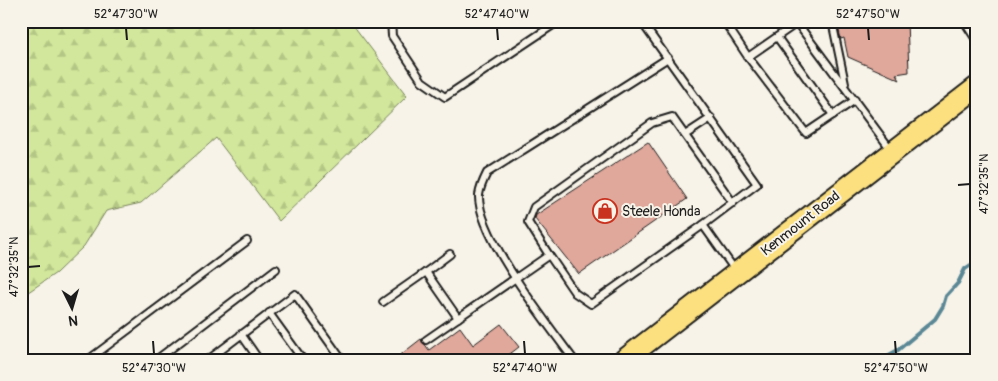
<svg xmlns="http://www.w3.org/2000/svg" width="998" height="381" font-family="Pangolin,sans-serif">
<style>
.forest{fill:url(#forest-firs);stroke:#77825c}
.lines{fill:none;stroke-linecap:round;stroke-linejoin:round}
.stream{stroke:#5a8795;stroke-width:4}
.building{fill:#e0a79b;stroke:#1c1c1c}
.service-casing{stroke:#1c1c1c;stroke-width:10}
.primary-casing{stroke:#1c1c1c;stroke-width:24}
.service{stroke:#f7f3e8;stroke-width:6}
.primary{stroke:#fce080;stroke-width:20}
.ticks{fill:none;stroke:#1c1c1c;stroke-width:2}
.labels{text-anchor:middle;stroke-width:4;stroke-linejoin:round;paint-order:stroke}
.poi-label{font-size:14px;fill:#1c1c1c;stroke:#f7f3e8;text-anchor:start}
.street-label{font-size:14px;fill:#1c1c1c;stroke:#f7f3e8}
.neatline{fill:none;stroke:#1c1c1c;stroke-width:2}
.ticks-label{font-size:12px;text-anchor:middle;fill:#1c1c1c}
</style>
<defs>
<pattern id="forest-firs" width="22" height="20" patternUnits="userSpaceOnUse" patternTransform="scale(1.25)"><rect width="22" height="20" fill="#d2e79b"/><path d="M5 1l3.5 6h-7zM16 11l3.5 6h-7z" fill="#b4c685"/></pattern>
</defs>
<rect width="100%" height="100%" fill="#f7f3e8"/>
<filter id="ink" filterUnits="userSpaceOnUse"><feTurbulence type="fractalNoise" baseFrequency=".02" numOctaves="2"/><feDisplacementMap in="SourceGraphic" scale="10" xChannelSelector="R" yChannelSelector="G"/><feConvolveMatrix kernelMatrix="1 2 1 2 8 2 1 2 1" color-interpolation-filters="sRGB"/></filter>
<g filter="url(#ink)">
<polygon class="forest" points="21,21 350,21 407,96 279,221 216,138 141,203 106,211 84,246 56,273 21,297"/>
<g class="lines">
<polyline class="stream" points="880,360 898,350 935,319 943,306 946,296 958,283 965,269 977,261"/>
</g>
<g class="building">
<polygon points="840,21 907,21 909,72 896,74 900,80 848,57 844,38 841,39 838,27 842,26"/>
<polygon points="648,142 687,199 579,274 535,219 536,215"/>
<polygon points="501,324 519,347 502,360 394,360 421,339 429,350 460,327 473,345"/>
</g>
<g class="lines">
<defs>
<g id="service">
<polyline points="391,21 392,36 422,81 445,97 559,21"/>
<polyline points="641,21 757,184 703,225 735,270"/>
<polyline points="724,21 748,57"/>
<polyline points="832,21 845,83"/>
<polyline points="964,21 977,41"/>
<polyline points="730,29 741,21"/>
<polyline points="777,37 833,115"/>
<polyline points="855,100 806,133 748,57 797,23 892,151"/>
<polyline points="685,135 711,118"/>
<polyline points="450,254 426,272 458,318"/>
<polyline points="549,255 575,293 591,304 703,225"/>
<polyline points="383,302 426,272"/>
<polyline points="269,313 303,360"/>
<polyline points="241,334 259,360"/>
<polyline points="426,340 549,255 528,222 534,207 652,123 672,117 733,203"/>
<polyline points="88,360 247,241"/>
<polyline points="156,360 276,269"/>
<polyline points="208,360 295,294 342,360"/>
<path d="M574,360c-25,-34 -97,-125 -95,-165 1,-7 5,-16 8,-22l181,-115"/>
</g>
<polyline id="primary" points="624,360 977,87"/>
</defs>
<use href="#service" class="service-casing"/>
<use href="#primary" class="primary-casing"/>
<use href="#service" class="service"/>
<use href="#primary" class="primary"/>
</g>
</g>
<path class="ticks" d="M126,28l1,12M497,28l1,12M868,28l1,12M958,185l12,-1M28,267l12,-1M153,341l1,13M524,341l1,13M895,341l1,13"/>
<defs>
<symbol id="shop-ring" viewBox="-11 -11 22 22"><circle r="9.5" fill="#f7f3e8" stroke="#c8321e" stroke-width="1.5"/><path d="M-5-2.5h2.3a2.7 3.5 0 0 1 5.4 0H5L5.5 6h-11ZM-1.5-2.5h3a1.5 2.3 0 0 0-3 0Z" fill="#c8321e"/></symbol>
</defs>
<g fill-rule="evenodd">
<use href="#shop-ring" x="591" y="197" width="28" height="28"/>
</g>
<g class="labels">
<g class="poi-label">
<text x="622" y="216">Steele Honda</text>
</g>
<g class="street-label">
<text transform="translate(800 223) rotate(-38)" y="5">Kenmount Road</text>
</g>
</g>
<rect width="998" height="381" fill="none" stroke="#f7f3e8" stroke-width="55"/>
<g transform="translate(72 308) rotate(175)" stroke="#f7f3e8" stroke-width="4" paint-order="stroke">
<path d="M0-4L9 19L0 12L-9 19Z" fill="#1c1c1c"/>
<text y="-8" font-size="14" font-weight="bold" text-anchor="middle" fill="#1c1c1c">N</text>
</g>
<rect x="28" y="28" width="942" height="326" class="neatline"/>
<g class="ticks-label">
<text x="126" y="18">52°47'30"W</text>
<text x="497" y="18">52°47'40"W</text>
<text x="868" y="18">52°47'50"W</text>
<text transform="translate(984 184) rotate(-90)" y="4">47°32'35"N</text>
<text transform="translate(14 267) rotate(-90)" y="4">47°32'35"N</text>
<text x="154" y="372">52°47'30"W</text>
<text x="525" y="372">52°47'40"W</text>
<text x="896" y="372">52°47'50"W</text>
</g>
</svg>
